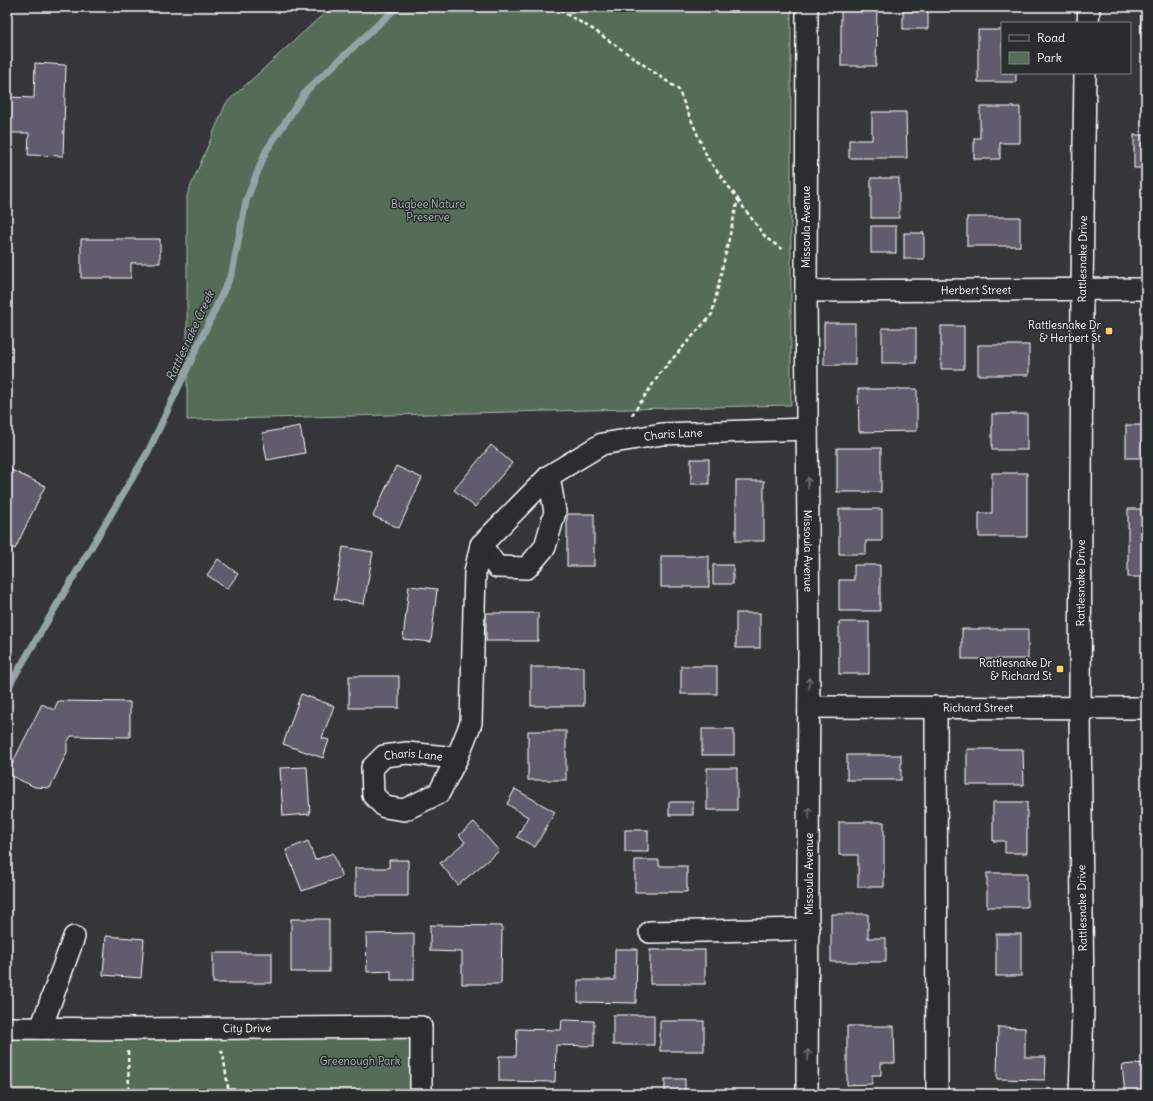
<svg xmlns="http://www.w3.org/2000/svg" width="1153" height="1101" font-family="Delius,sans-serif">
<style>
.green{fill:#556d59;stroke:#aab6ac}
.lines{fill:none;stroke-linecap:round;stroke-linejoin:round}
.stream{stroke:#93a4a7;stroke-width:7}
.building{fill:#615b6c;stroke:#fff}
.minor-casing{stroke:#fff;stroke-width:24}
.path{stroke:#fff;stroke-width:2.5;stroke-dasharray:4 3;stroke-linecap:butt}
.minor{stroke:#2a2d2e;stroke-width:21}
.oneway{stroke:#6a6c6d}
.poi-dot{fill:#ffd166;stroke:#2a2d2e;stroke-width:1.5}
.labels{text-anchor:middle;stroke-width:3;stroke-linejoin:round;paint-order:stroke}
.park-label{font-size:11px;fill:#aab6ac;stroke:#2a2d2e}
.street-label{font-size:11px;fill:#fff;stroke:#2a2d2e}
.poi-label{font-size:11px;fill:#fff;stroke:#2a2d2e;text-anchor:end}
.water-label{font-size:12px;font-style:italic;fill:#aebbbd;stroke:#2a2d2e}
</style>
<rect width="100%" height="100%" fill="#35363a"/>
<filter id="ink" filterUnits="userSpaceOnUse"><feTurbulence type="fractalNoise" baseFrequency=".025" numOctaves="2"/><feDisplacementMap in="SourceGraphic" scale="8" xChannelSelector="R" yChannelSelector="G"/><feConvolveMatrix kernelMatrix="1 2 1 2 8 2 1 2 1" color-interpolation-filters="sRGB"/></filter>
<g filter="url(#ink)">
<g class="green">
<polygon points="331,7 791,7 791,405 187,420 187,195 226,103"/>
<polygon points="421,1027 421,1094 7,1094 7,1033"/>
</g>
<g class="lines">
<polyline class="stream" points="7,689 149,450 232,273 246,201 266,151 307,90 397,7"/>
</g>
<g class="building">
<polygon points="841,7 877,7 876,66 841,66"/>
<rect x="903" y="7" width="25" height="22"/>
<rect x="1141" y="7" width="5" height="31"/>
<polygon points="978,30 1002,30 1002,73 1016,73 1016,82 978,82"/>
<polygon points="35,63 66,65 63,156 28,155 29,133 7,133 7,97 34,98"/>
<rect x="1144" y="65" width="2" height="31"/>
<polygon points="980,107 1020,107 1020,143 1000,143 1000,159 974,159 974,138 980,138"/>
<polygon points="872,112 906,112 907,158 849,158 849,140 872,140"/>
<rect x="1134" y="135" width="12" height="33"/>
<rect x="871" y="178" width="28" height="40"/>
<rect x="1145" y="187" width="1" height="43"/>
<rect x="967" y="217" width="53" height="29"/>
<rect x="871" y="226" width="25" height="27"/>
<rect x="904" y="233" width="20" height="26"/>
<polygon points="81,239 160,239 160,263 131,263 131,278 81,278"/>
<rect x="824" y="323" width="31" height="42"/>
<rect x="941" y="326" width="23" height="43"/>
<rect x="882" y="328" width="34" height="35"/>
<rect x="978" y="345" width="51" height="30"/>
<polygon points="858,389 917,389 917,431 859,432"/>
<rect x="992" y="414" width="35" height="36"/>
<polygon points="1126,425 1146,425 1146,482 1144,482 1144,458 1126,458"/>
<polygon points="300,426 305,453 267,460 262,433"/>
<polygon points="491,445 512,463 475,507 454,490"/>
<rect x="837" y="448" width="44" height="44"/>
<rect x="691" y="459" width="18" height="25"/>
<polygon points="396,466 422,478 399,528 373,516"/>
<polygon points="7,468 45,486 15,549 7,545"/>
<polygon points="992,473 1027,473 1027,537 979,537 979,513 992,513"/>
<rect x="736" y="481" width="28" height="60"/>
<polygon points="839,509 882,509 882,541 866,541 866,554 839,554"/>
<rect x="1128" y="509" width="18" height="68"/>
<rect x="567" y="514" width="27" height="52"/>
<polygon points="343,547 373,552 364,604 334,599"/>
<rect x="661" y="556" width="48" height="31"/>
<polygon points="218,559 238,574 227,589 207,575"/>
<rect x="713" y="565" width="20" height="19"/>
<polygon points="854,565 880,565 880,611 839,611 839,580 854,580"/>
<polygon points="409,586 437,589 431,642 403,639"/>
<rect x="486" y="613" width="52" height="28"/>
<rect x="736" y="613" width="24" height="35"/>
<rect x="839" y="622" width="30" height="52"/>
<rect x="962" y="629" width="66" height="30"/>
<rect x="681" y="666" width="36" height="28"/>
<rect x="531" y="667" width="53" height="39"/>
<rect x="349" y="676" width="50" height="32"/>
<polygon points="301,694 334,706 322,738 329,740 323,758 283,744"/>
<polygon points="58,701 130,702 130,737 71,736 67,743 67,752 50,788 35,787 7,774 42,704 54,710"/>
<rect x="702" y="729" width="32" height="26"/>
<rect x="528" y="731" width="38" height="49"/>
<polygon points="967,749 1023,749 1024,785 967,785"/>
<rect x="847" y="755" width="54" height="25"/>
<polygon points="307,767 310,814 283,816 280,768"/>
<rect x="707" y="768" width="30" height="42"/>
<polygon points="515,789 555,812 535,847 517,837 528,817 507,804"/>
<rect x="669" y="802" width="24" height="13"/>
<polygon points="993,802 1027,802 1027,853 1005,853 1005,841 993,841"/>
<polygon points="474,822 499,851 458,885 440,863 465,842 459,835"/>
<polygon points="839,822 884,822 884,887 858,887 858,855 839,855"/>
<rect x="625" y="830" width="23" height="22"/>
<polygon points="308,841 315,860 333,853 342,877 302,891 286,850"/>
<polygon points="389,860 408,860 408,896 355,896 355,868 389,868"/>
<polygon points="635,860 659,860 659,866 687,866 687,892 635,892"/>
<rect x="987" y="873" width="40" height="34"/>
<polygon points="831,914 868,914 868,938 886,938 886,962 831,962"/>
<rect x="291" y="919" width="38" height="53"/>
<polygon points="430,925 502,926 501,984 462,984 462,952 430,951"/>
<polygon points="414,933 414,980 391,980 391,971 367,972 366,934"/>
<rect x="996" y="934" width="25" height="42"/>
<polygon points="106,936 144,939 141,978 103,975"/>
<polygon points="7,938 8,938 7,996"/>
<polygon points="615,949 637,949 636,1003 578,1002 578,980 615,980"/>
<rect x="650" y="950" width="55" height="34"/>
<rect x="213" y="953" width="59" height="30"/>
<rect x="613" y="1015" width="41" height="30"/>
<polygon points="562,1020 594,1021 594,1046 556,1045 555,1082 499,1081 499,1056 516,1056 517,1029 561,1030"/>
<rect x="660" y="1021" width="44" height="30"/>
<polygon points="847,1026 894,1026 895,1063 881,1063 881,1075 872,1075 872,1084 847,1085"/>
<polygon points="998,1027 1025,1028 1025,1057 1046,1057 1045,1080 997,1079"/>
<polygon points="1146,1063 1146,1094 1125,1094 1122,1065"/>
<rect x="665" y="1079" width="20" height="15"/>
</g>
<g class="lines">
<defs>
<g id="minor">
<path id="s1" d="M807,7l-1,284 3,360 -2,443"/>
<polyline points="1088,23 1089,7"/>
<path id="s2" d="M806,291l340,-2"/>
<polyline points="481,545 497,567 527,568 545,547 555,512 549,476"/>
<path id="s3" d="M809,707l337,1"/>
<polyline points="936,707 937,1094"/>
<path id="s4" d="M457,758l-18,35 -35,17 -19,-3 -12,-12 -1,-27 12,-12 23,-3 50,5 14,-35 4,-151 6,-27 68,-69 53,-32 60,-10 145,-5"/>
<polyline points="650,932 809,929"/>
<path id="s5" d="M7,1028l120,1 294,-2v67"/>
<polyline points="41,1028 74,937"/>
<path id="s6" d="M1080,1094l3,-83 -3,-303 2,-418 3,-217"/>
</g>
</defs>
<use href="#minor" class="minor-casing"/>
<g class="path">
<polyline points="554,7 594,30 678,89 708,159 738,199 712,314 661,372 632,415 632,418"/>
<polyline points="738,200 766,238 784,250"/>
<polyline points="221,1050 223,1054 229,1094"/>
<polyline points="128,1051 129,1094"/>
</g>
<use href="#minor" class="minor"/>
</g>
<defs><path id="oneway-shaft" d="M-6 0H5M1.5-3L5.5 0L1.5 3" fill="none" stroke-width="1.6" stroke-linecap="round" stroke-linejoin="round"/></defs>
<g class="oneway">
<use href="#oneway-shaft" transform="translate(808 483) rotate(-91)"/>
<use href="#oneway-shaft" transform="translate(809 683) rotate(-90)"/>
<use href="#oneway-shaft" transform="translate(809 813) rotate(-90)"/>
<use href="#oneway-shaft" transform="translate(808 1055) rotate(-90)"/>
</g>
</g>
<g class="poi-dot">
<rect x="1105" y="327" width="8" height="8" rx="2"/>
<rect x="1056" y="665" width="8" height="8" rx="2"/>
</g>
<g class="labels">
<g class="park-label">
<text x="428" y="208">Bugbee Nature<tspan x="428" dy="13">Preserve</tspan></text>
<text x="360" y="1065">Greenough Park</text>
</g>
<g class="street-label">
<text transform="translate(806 227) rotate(-90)" y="4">Missoula Avenue</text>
<text dy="4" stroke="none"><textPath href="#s6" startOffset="835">Rattlesnake Drive</textPath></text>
<text dy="4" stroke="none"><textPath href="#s2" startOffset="170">Herbert Street</textPath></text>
<text dy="4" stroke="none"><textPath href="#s4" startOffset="679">Charis Lane</textPath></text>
<text dy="4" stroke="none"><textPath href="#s1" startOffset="544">Missoula Avenue</textPath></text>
<text dy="4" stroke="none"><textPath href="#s6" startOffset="511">Rattlesnake Drive</textPath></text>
<text dy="4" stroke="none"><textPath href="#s3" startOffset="169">Richard Street</textPath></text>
<text dy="4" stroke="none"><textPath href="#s4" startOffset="188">Charis Lane</textPath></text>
<text transform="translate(809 874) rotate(-90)" y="4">Missoula Avenue</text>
<text transform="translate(1082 908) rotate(-91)" y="4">Rattlesnake Drive</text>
<text dy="4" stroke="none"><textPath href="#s5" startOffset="240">City Drive</textPath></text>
</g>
<g class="poi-label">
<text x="1101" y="329">Rattlesnake Dr<tspan x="1101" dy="13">&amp; Herbert St</tspan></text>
<text x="1052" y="667">Rattlesnake Dr<tspan x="1052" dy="13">&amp; Richard St</tspan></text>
</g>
<g class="water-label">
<text transform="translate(190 336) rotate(-65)" y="4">Rattlesnake Creek</text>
</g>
</g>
<rect width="1153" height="1101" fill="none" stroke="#2a2d2e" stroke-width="24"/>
<rect x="12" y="12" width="1129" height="1077" fill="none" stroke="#fff" stroke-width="1.5" filter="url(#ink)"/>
<rect x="1001" y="22" width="130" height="52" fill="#2a2d2e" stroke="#7f8182"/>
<rect x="1009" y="35" width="20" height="6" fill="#2a2d2e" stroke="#7f8182"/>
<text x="1037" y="42" font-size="12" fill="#ffffff">Road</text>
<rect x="1009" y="52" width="20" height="12" fill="#556d59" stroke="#7f8182"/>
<text x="1037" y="62" font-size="12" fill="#ffffff">Park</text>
</svg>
